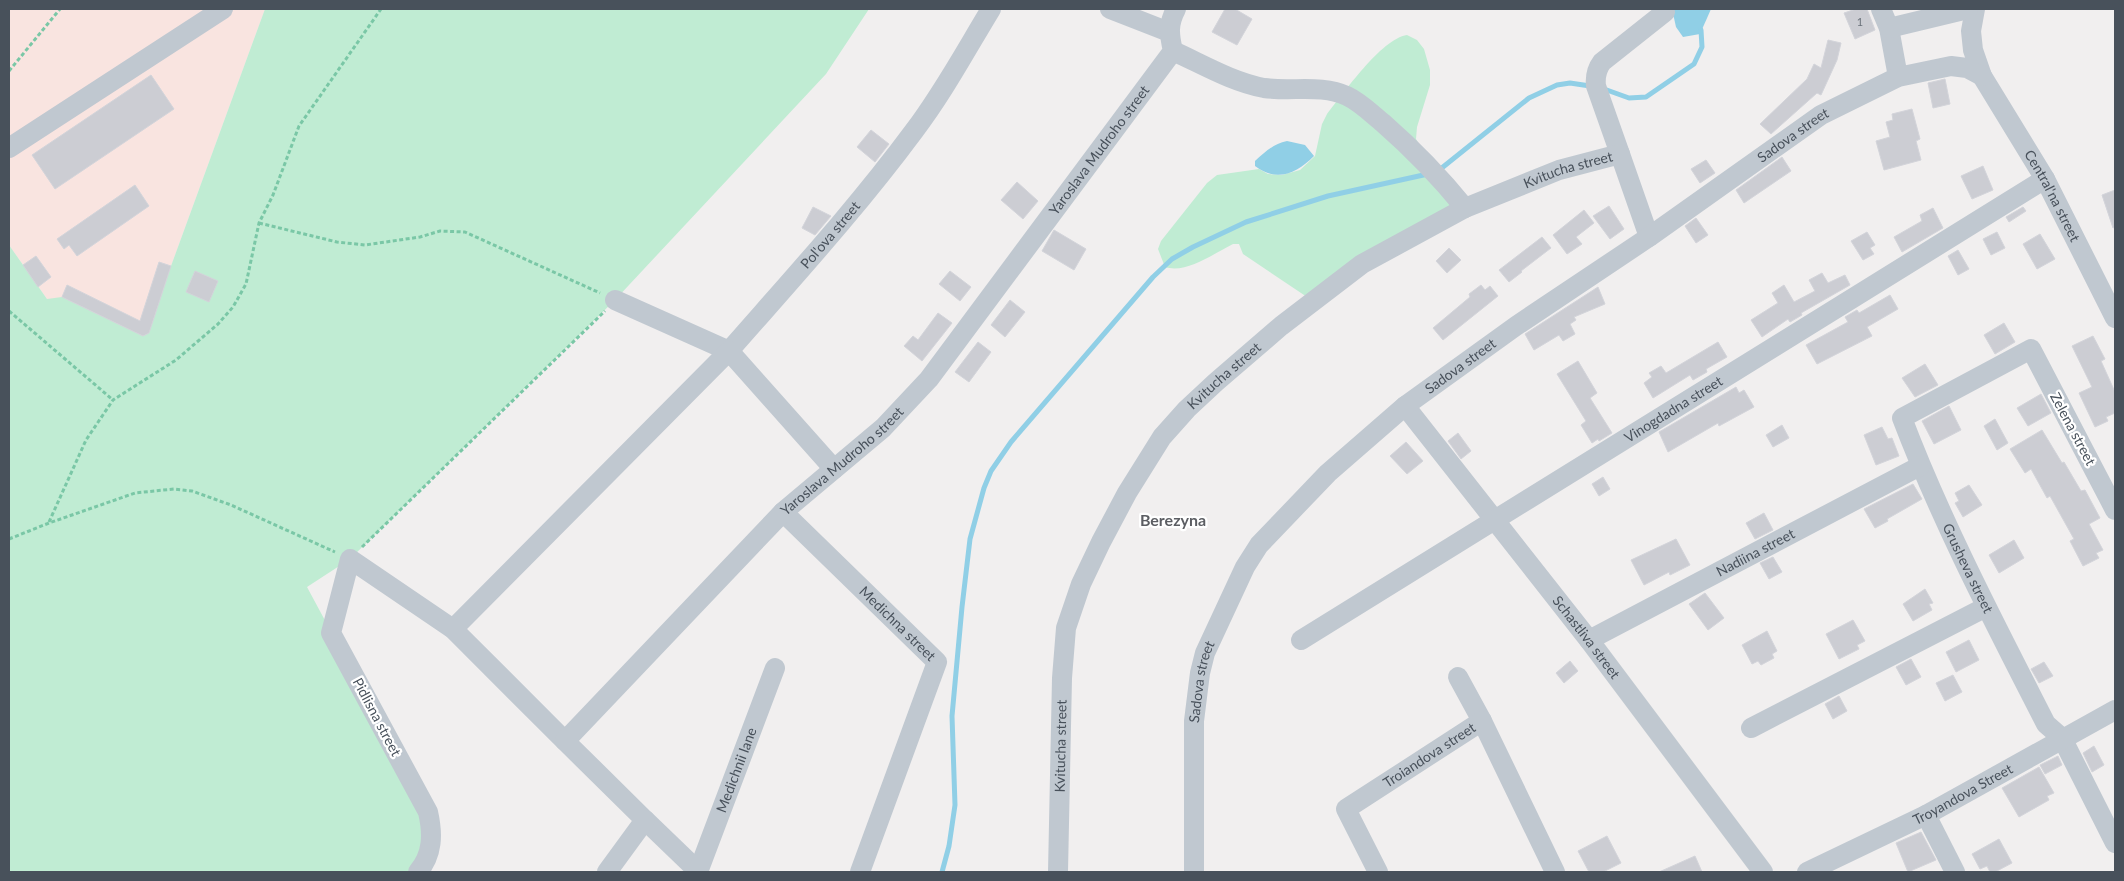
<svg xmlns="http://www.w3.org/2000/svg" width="2124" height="881" font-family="Lato,sans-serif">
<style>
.medical{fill:#f9e4e0}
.green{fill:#c0ecd3}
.water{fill:#90cfe6}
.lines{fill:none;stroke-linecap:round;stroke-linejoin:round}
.stream{stroke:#90cfe6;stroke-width:5}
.building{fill:#cccdd3;stroke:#d3d4da}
.path{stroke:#7ac7a6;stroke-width:3;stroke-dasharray:4 2.5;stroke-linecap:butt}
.minor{stroke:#c0c8d0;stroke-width:20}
.labels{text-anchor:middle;stroke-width:4.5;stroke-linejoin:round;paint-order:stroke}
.number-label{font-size:11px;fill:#697079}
.street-label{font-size:14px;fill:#48515b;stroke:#fff}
.quarter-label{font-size:16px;font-weight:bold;fill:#5c5e63;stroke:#fff}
</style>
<rect width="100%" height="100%" fill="#f1efef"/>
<polygon class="medical" points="9,9 265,9 171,266 149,333 143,336 47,299 9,245"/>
<g class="green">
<polygon points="265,9 869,9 826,74 615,300 350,559 307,587 428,812 418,872 9,872 9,245 47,299 62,297 143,336 149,333 171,266"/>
<path d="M1407,35l10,5 7,9 6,21v15l-13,42 -1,12 20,34 29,35 -152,93 -70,-47 -4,-10h-6c-20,10 -47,30 -68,23l-7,-18 3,-8 46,-58 10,-8 42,-6 9,5 14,1 18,-5 15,-14 7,-32 5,-10c17,-21 54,-75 80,-79z"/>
</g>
<g class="water">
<polygon points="1672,9 1711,9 1700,34 1683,37 1676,27"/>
<path d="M1287,141l18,4 9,11c-17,17 -37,27 -59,10v-5c10,-9 18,-17 32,-20z"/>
</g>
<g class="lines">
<g class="stream">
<polyline points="1604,89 1629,98 1646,97 1694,64 1702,47 1701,30"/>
<polyline points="1438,171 1529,98 1557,85 1570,83 1590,86"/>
<polyline points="942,872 949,846 955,805 952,716 962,607 970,539 984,488 991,471 1011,442 1153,277 1172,259 1193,247 1246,222 1328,196 1428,174"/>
</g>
</g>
<g class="building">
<polygon points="1225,9 1235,9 1252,19 1237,45 1212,32"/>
<polygon points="1856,9 1867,9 1875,30 1855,39 1844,13"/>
<polygon points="1828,40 1841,43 1837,60 1821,95 1817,93 1771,134 1760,124 1807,79 1814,64 1821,68"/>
<polygon points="151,75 174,109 55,189 32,155"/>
<polygon points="1945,79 1950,104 1933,108 1928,83"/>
<polygon points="1912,109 1920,139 1916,141 1921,160 1884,170 1876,141 1890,137 1886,122 1893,120 1892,114"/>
<polygon points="871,130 889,144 875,162 857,147"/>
<polygon points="1782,157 1791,171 1744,203 1736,190"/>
<polygon points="1706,160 1715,173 1700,183 1691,169"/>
<polygon points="1983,166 1993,190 1972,199 1961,176"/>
<polygon points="1017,182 1038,201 1023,219 1001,200"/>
<polygon points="135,185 149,206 77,256 69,245 64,249 57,239"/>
<polygon points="2115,190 2115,227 2113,228 2102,195"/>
<polygon points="1609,206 1624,229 1610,239 1593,216"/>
<polygon points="813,207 831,216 815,235 802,228"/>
<polygon points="2023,207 2026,211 2009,222 2006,217"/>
<polygon points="1933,208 1943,228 1902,252 1894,237 1922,221 1920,215"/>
<polygon points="1584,210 1594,223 1576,237 1582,244 1567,254 1553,235"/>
<polygon points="1696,218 1708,235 1696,243 1685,226"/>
<polygon points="1054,230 1086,249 1074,270 1042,251"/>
<polygon points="1867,232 1875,245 1870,248 1874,254 1863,260 1851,241"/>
<polygon points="1997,232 2005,248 1991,255 1983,239"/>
<polygon points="2040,234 2055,259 2037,269 2023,244"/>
<polygon points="1542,237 1551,248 1521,271 1522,272 1509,282 1499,270"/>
<polygon points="1449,248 1461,260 1447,273 1436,261"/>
<polygon points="1958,250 1969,269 1958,275 1948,256"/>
<polygon points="36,256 51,277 38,287 23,265"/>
<polygon points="159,262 171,266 149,333 143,336 62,297 67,285 140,321"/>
<polygon points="195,271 218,281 209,302 186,292"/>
<polygon points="950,271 971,287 960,301 939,284"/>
<polygon points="1822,273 1828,283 1845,275 1850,285 1801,313 1802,315 1790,322 1788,319 1762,337 1751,320 1778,303 1772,293 1784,285 1794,302 1815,291 1809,280"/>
<polygon points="1481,285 1485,290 1490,286 1498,296 1443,340 1433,328 1470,297 1469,294"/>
<polygon points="1598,287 1605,304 1574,317 1576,320 1570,324 1575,334 1563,341 1559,335 1534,350 1525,334"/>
<polygon points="1890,295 1898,309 1867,327 1872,336 1817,364 1806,345 1848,322 1845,317 1857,310 1859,313"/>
<polygon points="1010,300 1025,312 1005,337 991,325"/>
<polygon points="938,313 952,323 922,361 904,346 913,336 918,340"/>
<polygon points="2004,323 2015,342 1995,354 1984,335"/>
<polygon points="2093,336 2105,359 2101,361 2115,392 2115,413 2106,417 2108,421 2095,427 2079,393 2092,387 2072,346"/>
<polygon points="978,342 991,352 969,382 955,372"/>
<polygon points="1718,342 1727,357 1706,369 1707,372 1693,380 1690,375 1653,398 1644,383 1652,377 1649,373 1661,366 1666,373"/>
<polygon points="1578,361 1597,393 1590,398 1612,433 1599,441 1598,439 1592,443 1581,425 1586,421 1557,374"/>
<polygon points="1925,364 1938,385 1915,397 1902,378"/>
<polygon points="1736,387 1739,393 1744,390 1754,407 1719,426 1718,423 1668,452 1659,432"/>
<polygon points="2041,394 2051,413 2028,426 2017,408"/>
<polygon points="1949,406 1961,430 1934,444 1922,421"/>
<polygon points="1995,419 2008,443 1997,450 1984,426"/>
<polygon points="1782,425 1789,438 1773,447 1766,435"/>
<polygon points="1882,427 1888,439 1892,438 1899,456 1876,465 1864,435"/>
<polygon points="2042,430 2062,463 2064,462 2081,491 2085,490 2100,518 2089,524 2103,550 2096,553 2099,558 2083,566 2070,541 2074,539 2050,496 2047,498 2031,469 2025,473 2010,449"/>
<polygon points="1458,433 1471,451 1461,459 1448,441"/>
<polygon points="1406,442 1423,461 1407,474 1390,456"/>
<polygon points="1603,477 1610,489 1599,496 1592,484"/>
<polygon points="1913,484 1922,499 1887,519 1888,521 1875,528 1864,509"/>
<polygon points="1969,485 1982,505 1963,517 1955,503 1959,501 1955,493"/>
<polygon points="1764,513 1773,530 1755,539 1746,523"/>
<polygon points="1676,539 1690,565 1670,575 1669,572 1644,585 1631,560"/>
<polygon points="2014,540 2024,558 1999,573 1989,555"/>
<polygon points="1773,557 1782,572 1769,579 1760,563"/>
<polygon points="1925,589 1933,603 1929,604 1932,610 1913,621 1903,604"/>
<polygon points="1705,593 1724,618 1708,630 1689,604"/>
<polygon points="1853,620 1865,641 1857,645 1859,649 1839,659 1826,634"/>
<polygon points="1767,631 1777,651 1772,654 1774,658 1761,665 1758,661 1752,664 1742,645"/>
<polygon points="1969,640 1979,660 1956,672 1946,652"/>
<polygon points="1911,659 1921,677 1906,685 1896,667"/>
<polygon points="1570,661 1578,671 1564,683 1556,673"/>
<polygon points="2044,662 2053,676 2039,683 2031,669"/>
<polygon points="1953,675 1962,692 1945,701 1936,683"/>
<polygon points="1839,696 1847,711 1833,719 1825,704"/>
<polygon points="2094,746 2104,765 2092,772 2083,753"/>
<polygon points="2058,756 2062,765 2045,774 2040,765"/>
<polygon points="2039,767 2054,793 2047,796 2049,800 2019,817 2002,788"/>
<polygon points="1921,832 1936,860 1908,872 1896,843"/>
<polygon points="1607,836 1621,863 1603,872 1589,872 1578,851"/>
<polygon points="1999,839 2012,863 1995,872 1990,872 1987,866 1980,869 1972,854"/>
<polygon points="1695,856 1702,872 1659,872"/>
</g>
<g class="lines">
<g class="path">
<polyline points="9,71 60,9"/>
<polyline points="259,223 337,242 365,245 420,237 440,231 465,232 600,293"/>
<polyline points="9,311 113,400"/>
<polyline points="49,522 86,440 113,400 176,360 218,324 233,307 246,284 259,223 273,195 299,126 381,9"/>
<polyline points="9,539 49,523 135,493 174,489 192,491 231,505 335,552"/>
<polyline points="362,547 605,311"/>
</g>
<g class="minor">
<polyline points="1110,9 1169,32"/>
<polyline points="1881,9 1889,28 1898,77"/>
<path id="s1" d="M1975,9l-4,22 2,19 9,26 63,103 70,139"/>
<polyline points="1889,28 1968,9"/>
<path d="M1173,51c29,13 59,31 91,37 28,4 57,-4 83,8 13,6 25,18 36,27 32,28 56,53 82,85"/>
<polyline points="9,148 223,9"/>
<path d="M1620,154l-24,-68c-1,-9 0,-16 6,-24l63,-50"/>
<path id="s2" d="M615,300l114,51c63,-72 128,-143 185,-220 29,-38 52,-81 77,-122"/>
<path id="s3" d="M1405,406l184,234 174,232"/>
<path id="s4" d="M2115,510l-84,-161 -129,69c40,105 93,206 144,306l16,14 53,105"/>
<path id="s5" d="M783,512l154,150 -77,210"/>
<polyline points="453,629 729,351 834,469"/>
<path id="s6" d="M1301,640l744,-461"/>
<path id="s7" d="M1589,640l331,-174"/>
<polyline points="1458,677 1482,721"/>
<polyline points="1751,728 1986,607"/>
<polyline points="1926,815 1955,872"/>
<polyline points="645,820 699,872"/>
<path d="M418,872c15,-18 15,-38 10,-60l-97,-179 19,-74 103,70 112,112"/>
<path id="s8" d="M607,872l38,-52 -80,-79 218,-229 100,-84 46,-49 244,-328c-4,-17 -5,-27 3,-42"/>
<path id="s9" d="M698,872l77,-204"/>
<path id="s10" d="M1058,872l4,-194 4,-50 15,-44 20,-42 26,-49 35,-56 25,-28 29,-27 65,-56 81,-62 103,-56 94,-38 61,-16 29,83"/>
<path id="s11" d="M1194,872v-151l6,-48 5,-20 40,-86 14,-22 69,-72 77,-67 111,-80 133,-89 172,-122 77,-38 53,-11 16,2 15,8"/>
<path id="s12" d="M1378,872l-32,-63 136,-88 73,151"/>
<path id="s13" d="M1807,872l119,-57 189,-105"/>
</g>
</g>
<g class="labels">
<g class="number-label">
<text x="1860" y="26">1</text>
</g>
<g class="street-label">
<text dy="5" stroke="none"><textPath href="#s11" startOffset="1016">Sadova street</textPath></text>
<text dy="5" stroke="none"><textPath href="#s8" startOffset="976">Yaroslava Mudroho street</textPath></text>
<text dy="5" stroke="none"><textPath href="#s10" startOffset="951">Kvitucha street</textPath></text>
<text dy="5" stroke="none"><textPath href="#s1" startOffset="208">Central'na street</textPath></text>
<text dy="5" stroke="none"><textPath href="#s2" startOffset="279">Pol'ova street</textPath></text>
<text dy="5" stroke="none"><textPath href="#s11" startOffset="611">Sadova street</textPath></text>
<text dy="5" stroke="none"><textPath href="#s10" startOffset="546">Kvitucha street</textPath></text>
<text dy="5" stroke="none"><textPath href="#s6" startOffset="438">Vinogdadna street</textPath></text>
<text transform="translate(2073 429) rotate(62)" y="5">Zelena street</text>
<text dy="5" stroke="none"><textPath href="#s8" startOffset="571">Yaroslava Mudroho street</textPath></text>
<text dy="5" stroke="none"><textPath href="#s7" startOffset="188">Nadiina street</textPath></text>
<text dy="5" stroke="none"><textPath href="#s4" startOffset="492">Grusheva street</textPath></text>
<text dy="5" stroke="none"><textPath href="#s5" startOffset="160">Medichna street</textPath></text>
<text dy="5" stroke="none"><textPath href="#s3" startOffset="294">Schastliva street</textPath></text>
<text dy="5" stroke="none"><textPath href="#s11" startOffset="191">Sadova street</textPath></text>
<text transform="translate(377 717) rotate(62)" y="5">Pidlisna street</text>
<text dy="5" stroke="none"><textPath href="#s10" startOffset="126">Kvitucha street</textPath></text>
<text dy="5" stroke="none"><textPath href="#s12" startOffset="170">Troiandova street</textPath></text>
<text dy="5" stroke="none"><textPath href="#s9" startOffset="109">Medichnii lane</textPath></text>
<text dy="5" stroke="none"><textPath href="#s13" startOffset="174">Troyandova Street</textPath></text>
</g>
<g class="quarter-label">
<text x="1173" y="526">Berezyna</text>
</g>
</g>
<rect width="2124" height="881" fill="none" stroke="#48515b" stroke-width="20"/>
</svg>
